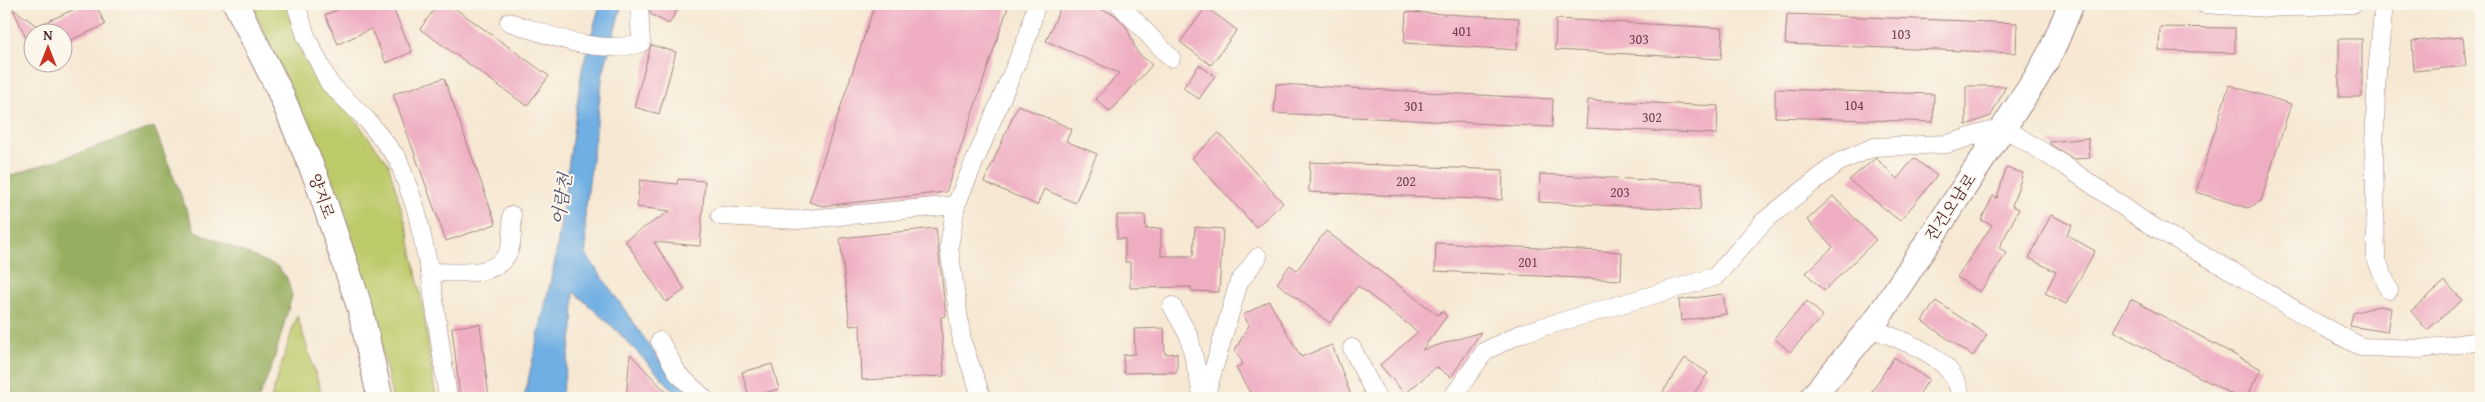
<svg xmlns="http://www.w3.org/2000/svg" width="2485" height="402" font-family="'Gentium Book Plus','Noto Serif KR',serif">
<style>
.green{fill:#bdca6b;stroke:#84744b}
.forest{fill:#96ae5f;stroke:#706645}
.water{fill:#6fafe3;stroke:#5c6787}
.building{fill:#efadc2}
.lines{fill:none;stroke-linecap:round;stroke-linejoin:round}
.street-casing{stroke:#a0847f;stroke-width:19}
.secondary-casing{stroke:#a0847f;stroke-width:27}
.street{stroke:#fff;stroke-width:18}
.secondary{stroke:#fff;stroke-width:25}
.labels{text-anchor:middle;stroke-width:4;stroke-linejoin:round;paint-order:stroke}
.number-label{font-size:14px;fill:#734251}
.street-label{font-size:16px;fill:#4a1f2b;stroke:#fbf7ec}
.water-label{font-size:18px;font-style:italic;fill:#57516b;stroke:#fbf7ec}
</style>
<rect width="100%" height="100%" fill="#fbf7ec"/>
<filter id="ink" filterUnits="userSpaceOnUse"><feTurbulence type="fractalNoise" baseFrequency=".02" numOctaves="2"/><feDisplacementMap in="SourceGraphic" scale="10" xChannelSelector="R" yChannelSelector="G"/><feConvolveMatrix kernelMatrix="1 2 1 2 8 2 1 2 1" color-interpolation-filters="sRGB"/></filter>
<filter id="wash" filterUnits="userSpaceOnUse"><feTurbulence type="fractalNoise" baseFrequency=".0096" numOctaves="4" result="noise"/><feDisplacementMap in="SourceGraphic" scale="20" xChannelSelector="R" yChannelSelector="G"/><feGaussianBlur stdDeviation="1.12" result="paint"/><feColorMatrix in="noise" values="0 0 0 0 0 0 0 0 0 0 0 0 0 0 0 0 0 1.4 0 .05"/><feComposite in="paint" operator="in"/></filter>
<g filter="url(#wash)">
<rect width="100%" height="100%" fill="#f6e8d3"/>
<g class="green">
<path d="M251,4h34l19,55 18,30 28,24 38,50 20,69 15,76 13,90h-44c-10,-51 -20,-104 -38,-154 -29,-82 -66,-162 -103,-240z"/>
<polygon points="297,315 323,398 271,398"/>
</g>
<g class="forest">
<polygon points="2478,4 2481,4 2481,61 2478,6"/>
<polygon points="154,127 195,231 278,267 287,278 292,296 273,363 259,398 4,398 4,178"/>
</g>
<polygon class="water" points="600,4 622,4 603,73 585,214 586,254 658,358 693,398 681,398 616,330 574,292 573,328 561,398 524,398 555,261 582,69"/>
<g id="blocks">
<g class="building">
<polygon points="86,4 96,4 105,25 62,44 62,32 32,32 32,51 13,9 37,26"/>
<polygon points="334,4 391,4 412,52 386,63 371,29 338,44 325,15 337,10"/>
<polygon points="438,4 449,4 549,76 527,106 420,29"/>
<polygon points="650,4 681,4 669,24 650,14"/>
<polygon points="875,4 1009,4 946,192 823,206 809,202"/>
<polygon points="1062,4 1089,4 1115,15 1127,28 1137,52 1152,65 1110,112 1096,99 1119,73 1046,41"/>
<polygon points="1206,7 1237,30 1211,65 1180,42"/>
<polygon points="1406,12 1519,18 1517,50 1404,43"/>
<polygon points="1787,14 2017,23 2016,53 1785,44"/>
<polygon points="1556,19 1723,28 1721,59 1555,50"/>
<polygon points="2160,27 2235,28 2235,53 2159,51"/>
<polygon points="2463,37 2466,66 2414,71 2412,41"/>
<rect x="2339" y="39" width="23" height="58"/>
<polygon points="651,45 676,52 659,114 634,107"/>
<polygon points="1199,65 1215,76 1199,99 1183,88"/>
<polygon points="444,78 496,224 446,241 393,94"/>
<polygon points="1276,84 1553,99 1552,127 1274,113"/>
<polygon points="2229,85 2291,104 2261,201 2248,208 2196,192"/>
<polygon points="1966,86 2006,86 1991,116 1966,125"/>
<polygon points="1775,89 1934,94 1933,122 1775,117"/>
<polygon points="1588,100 1718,106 1717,134 1586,128"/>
<polygon points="1018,105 1072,129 1066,141 1097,154 1075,203 1044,189 1037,205 984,182"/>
<polygon points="1219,133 1283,203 1256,227 1192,158"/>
<polygon points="2088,138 2090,158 2074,159 2050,144 2050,142"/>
<polygon points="1876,158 1897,179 1914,158 1937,176 1900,221 1849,180"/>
<polygon points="1310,162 1503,170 1502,200 1309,192"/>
<polygon points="2006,168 2023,173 2012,206 2019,209 1999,248 2007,253 1980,292 1957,277 1992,225 1981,220 1993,196 1997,198"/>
<polygon points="1540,174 1702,183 1700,210 1539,202"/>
<polygon points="678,179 705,181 700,246 654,242 685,290 666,302 625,240 670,211 637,207 640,180 677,184"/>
<polygon points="1833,196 1876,240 1824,291 1806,273 1833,247 1807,220"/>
<polygon points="1117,215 1145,215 1146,229 1161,228 1161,256 1193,256 1195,227 1223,229 1219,292 1191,291 1191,287 1130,288 1130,262 1125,262 1125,239 1117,239"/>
<polygon points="2051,215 2072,225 2067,235 2095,251 2066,304 2045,293 2056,272 2029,258"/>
<polygon points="936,228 946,316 941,317 944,376 862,380 860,325 850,326 840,238"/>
<polygon points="1326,231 1438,315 1442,311 1447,316 1422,350 1481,332 1451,377 1436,367 1405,394 1380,365 1418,332 1358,286 1330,323 1277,283 1290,265 1297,270"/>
<polygon points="1436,243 1622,252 1621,280 1435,271"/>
<polygon points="2445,281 2462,300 2427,330 2411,311"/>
<polygon points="1723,294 1726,314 1681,321 1679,300"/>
<polygon points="2131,299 2261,369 2246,398 2239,398 2113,331"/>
<polygon points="1269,301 1301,357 1332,345 1352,398 1253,398 1236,368 1243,364 1235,350 1249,325 1243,315"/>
<polygon points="1807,301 1823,316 1790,352 1774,338"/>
<polygon points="1936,301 1987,335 1973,356 1922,321"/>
<polygon points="2379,306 2391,308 2387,332 2350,326 2353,313"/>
<polygon points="480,324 489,398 460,398 452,327"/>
<polygon points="1164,328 1165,354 1177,353 1177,372 1124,373 1123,355 1135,354 1134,329"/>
<polygon points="630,354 672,398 626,398"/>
<polygon points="1894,357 1929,379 1917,398 1868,398"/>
<polygon points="1685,358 1708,373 1691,398 1659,398"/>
<polygon points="772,364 779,389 749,397 742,372"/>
</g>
</g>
</g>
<g filter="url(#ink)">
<use href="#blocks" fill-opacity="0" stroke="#a0847f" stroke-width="1"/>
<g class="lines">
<defs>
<g id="street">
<polyline points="296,4 306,36 329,83 367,120 398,159 416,209 430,272 448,398"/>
<polyline points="1119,4 1171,58"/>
<polyline points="2204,4 2267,8 2353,4"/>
<polyline points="2384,4 2377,72 2374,147 2376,258 2389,290"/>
<path d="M509,22c41,13 88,34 132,21l-2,-39"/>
<polyline points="720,216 797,220 956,205"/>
<path d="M430,272c27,0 75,8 81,-29 2,-9 1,-19 1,-28"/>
<polyline points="1172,306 1189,336 1203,398"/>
<path d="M1871,328c35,15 84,27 90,70"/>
<polyline points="660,341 678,374 704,398"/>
<polyline points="1352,348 1377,398"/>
<polyline points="982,398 962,342 949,247 956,205 1028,36 1036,4"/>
<polyline points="1205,398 1239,282 1258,257"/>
<polyline points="1452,398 1485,351 1522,333 1715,277 1764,221 1839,162 1874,147 1947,144 2003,127 2067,167 2145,222 2239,275 2316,323 2362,347 2421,349 2481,341"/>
</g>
<g id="secondary">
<polyline points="236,4 279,90 317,180 360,308 380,398"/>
<polyline points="1812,398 1877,319 2035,80 2052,50 2071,4"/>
</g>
</defs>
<use href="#street" class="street-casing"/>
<use href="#secondary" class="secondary-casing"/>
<use href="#street" class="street"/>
<use href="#secondary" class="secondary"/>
</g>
</g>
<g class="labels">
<g class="number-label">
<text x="1462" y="36">401</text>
<text x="1901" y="39">103</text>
<text x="1639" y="44">303</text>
<text x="1854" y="110">104</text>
<text x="1414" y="111">301</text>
<text x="1652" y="122">302</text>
<text x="1406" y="186">202</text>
<text x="1620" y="197">203</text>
<text x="1528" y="267">201</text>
</g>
<g class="street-label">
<text transform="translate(322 196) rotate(70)" y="6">양지로</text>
<text transform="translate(1950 207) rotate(-56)" y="6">진건오남로</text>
</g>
<g class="water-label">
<text transform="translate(562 199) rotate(-82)" y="6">어람천</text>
</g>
</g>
<rect width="2485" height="402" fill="none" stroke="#fbf7ec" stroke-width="20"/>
<g transform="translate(48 48)"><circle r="24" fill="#fbf7ec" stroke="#b4a19f"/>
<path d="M0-4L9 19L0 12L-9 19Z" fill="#c8321e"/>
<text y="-8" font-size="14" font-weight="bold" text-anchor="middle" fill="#4a1f2b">N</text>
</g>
</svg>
